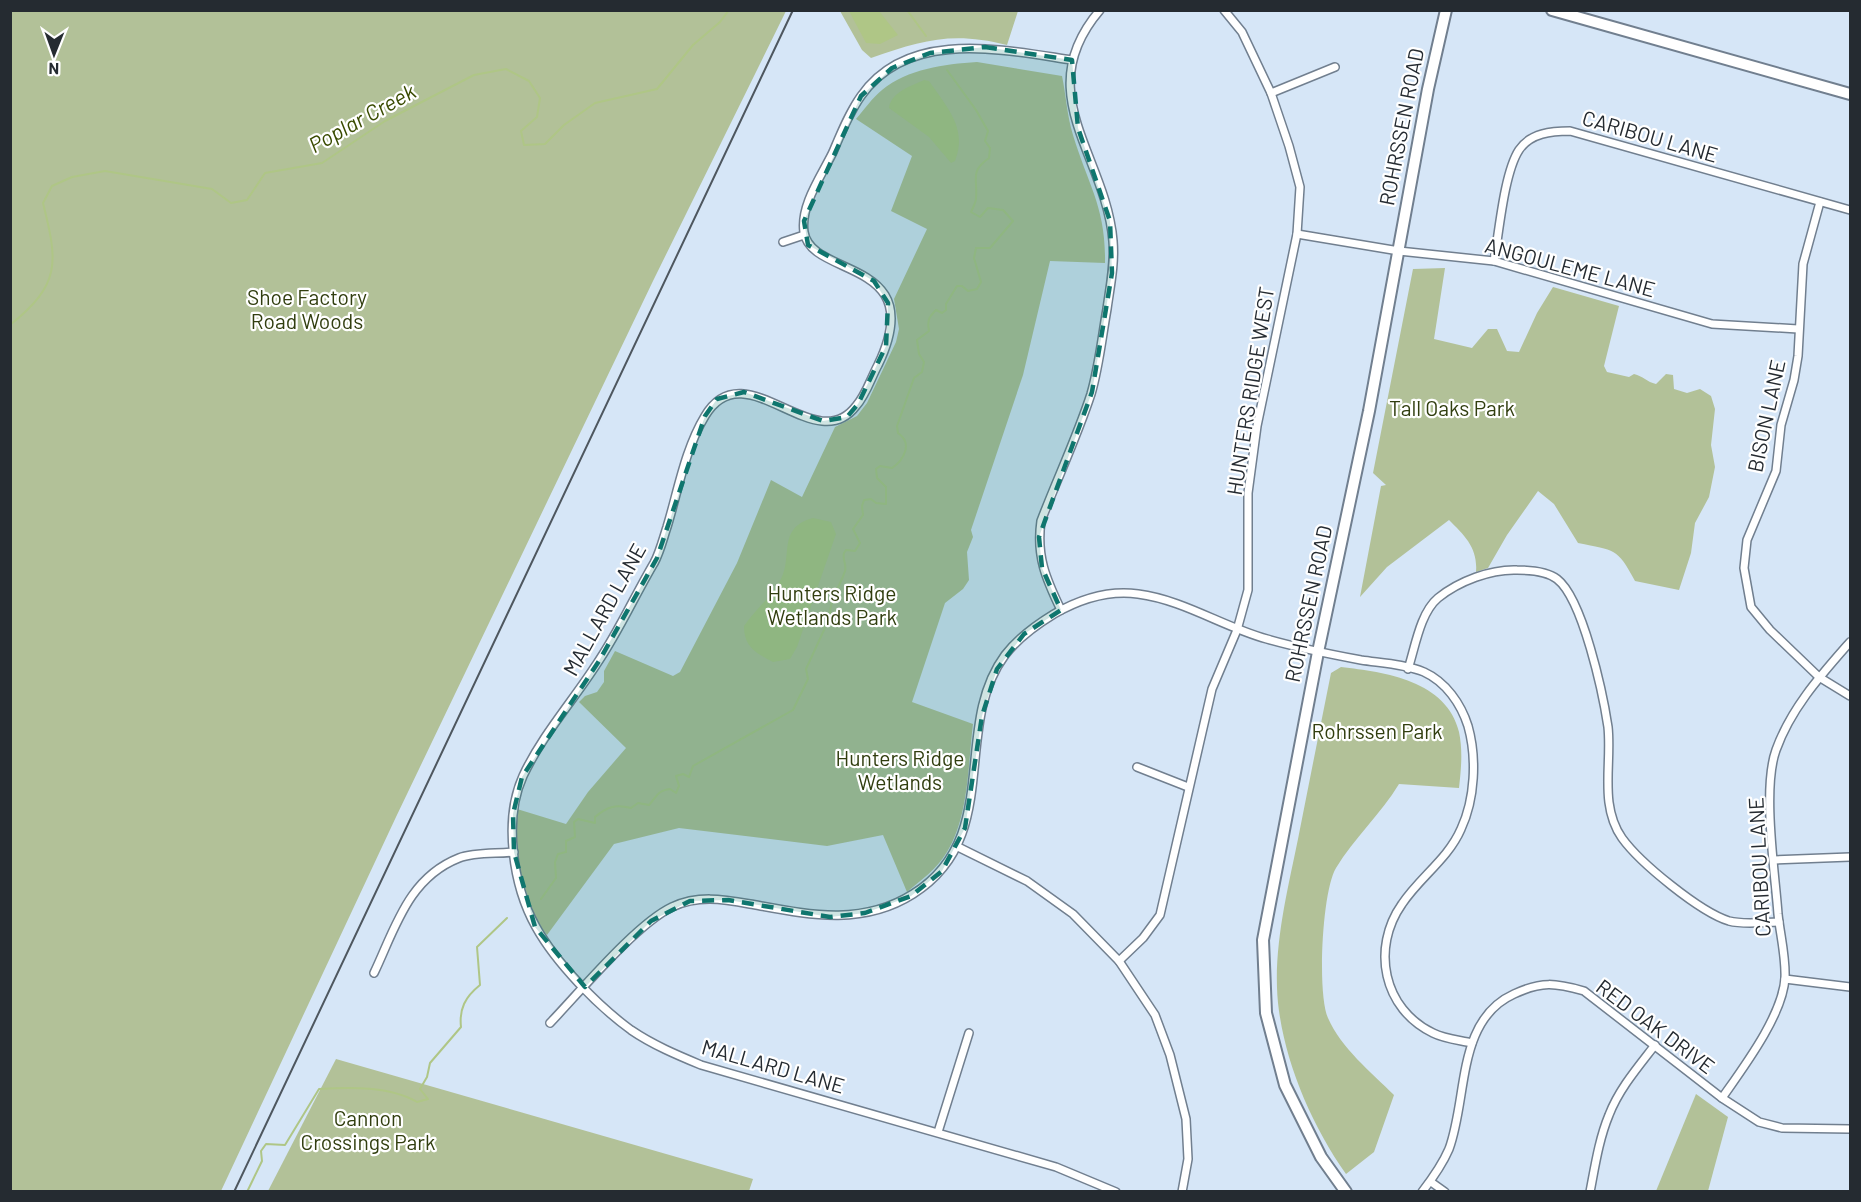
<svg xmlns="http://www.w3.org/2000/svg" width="1861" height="1202" font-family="Barlow,sans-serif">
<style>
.green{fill:#b2c198}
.water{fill:#afc686}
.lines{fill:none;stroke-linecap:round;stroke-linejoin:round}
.stream{stroke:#afc686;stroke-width:2}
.street-casing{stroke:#717f8f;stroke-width:10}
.secondary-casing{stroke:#717f8f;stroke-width:14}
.street{stroke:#fff;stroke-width:7}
.secondary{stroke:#fff;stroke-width:10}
.rail{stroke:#4e575f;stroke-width:2}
.marked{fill:#0f766e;fill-opacity:0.2;stroke:#0f766e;stroke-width:4.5;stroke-dasharray:12 8;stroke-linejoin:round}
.labels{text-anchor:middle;stroke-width:4.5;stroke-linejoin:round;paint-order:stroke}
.street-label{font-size:21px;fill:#252b31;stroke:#fff}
.park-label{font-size:21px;fill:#313e0f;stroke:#fff}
.water-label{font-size:22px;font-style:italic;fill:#394b00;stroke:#fff}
</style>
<rect width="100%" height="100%" fill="#d6e6f7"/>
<g class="green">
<polygon points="10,11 786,11 653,281 396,817 221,1191 11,1191"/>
<path d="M840,11h178l-11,34c-54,-14 -85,-5 -136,13l-9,-8z"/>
<path d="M977,62l85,14c4,19 5,40 11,59 15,50 33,72 32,128l-55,-2 -27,114 -52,155 2,7 -6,15 2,28 -6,9 -18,14 -33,99 61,22c-5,40 -4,92 -26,128 -10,17 -26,28 -40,40l-24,-57 -56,11 -148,-18 -65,16 -67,91c-21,-26 -37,-93 -30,-126l49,15 22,-32 38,-44 -47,-46 6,-6 12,-4 7,-10v-11l11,-20 58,25 7,-4 57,-109 34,-83 31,17 33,-70 22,-11 10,-13 29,-61 3,-13 -5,-30 33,-70 -36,-18 21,-55 -56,-37c8,-9 16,-21 26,-29 26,-21 62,-26 95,-28z"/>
<path d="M1445,268l-11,71 38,9 16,-19h9l10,22 12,1 18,-39 16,-26 66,19 -15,60 3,6 22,5 5,-3c9,2 13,8 22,10l10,-10 7,1 1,14 13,4 13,-4 11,7 4,13 -4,36 4,22 -6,30 -14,26 -4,30 -12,37 -44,-9c-18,-34 -20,-30 -57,-38l-24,-39 -16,-13 -31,44 -19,33 -12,4c2,-24 -11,-36 -27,-52l-62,47 -27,30 21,-111 5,-1 -13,-12 40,-204z"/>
<path d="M1341,667c44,5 106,14 118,65 4,19 2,38 0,56l-60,-4c-18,30 -45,54 -63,84 -14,23 -19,126 -8,150 13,30 43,54 66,77l-20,57 -28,22c-33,-47 -59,-106 -67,-163 -8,-56 8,-118 19,-172 11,-56 22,-111 33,-166z"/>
<polygon points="336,1059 753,1179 749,1191 268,1191"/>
<polygon points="1696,1094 1728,1117 1708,1191 1656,1191"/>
</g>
<g class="water">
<polygon points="849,11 879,11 898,35 880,44 866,43"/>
<path d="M924,80l5,1c18,26 39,48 26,80l-4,2 -22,-26 -40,-29c2,-16 22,-22 35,-28z"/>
<path d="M813,518l18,4 5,12 -39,113 -7,12 -17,3c-17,-9 -29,-15 -29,-36 11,-16 27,-29 36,-45 14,-24 -4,-53 33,-63z"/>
</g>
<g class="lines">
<g class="stream">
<polyline points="907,10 926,36"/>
<path d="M10,325c51,-41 48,-62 33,-122l9,-17 20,-9 33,-6 107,18 19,14 16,-3 18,-27 57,-10 63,-42 89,-46 32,-6 23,12 11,17 -3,19 -16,14 3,14 21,-1 19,-19 31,-22 62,-14 36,-44 27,-23 9,-12"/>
<path d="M541,899l15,-21 -1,-16 3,-8 8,-2v-11l9,-4 -1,-15 4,-3 17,4v-6c12,-10 20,-13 36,-9l7,-5 11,2c8,-8 7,-14 21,-16l6,4 3,-7 -3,-10 7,-2 6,3 4,-11 100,-56 15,-31 -2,-10 24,-52c-1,-18 10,-30 15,-46 2,-7 -3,-11 -1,-18l2,-3 9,1 5,-8 -7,-14 10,-14 -1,-9 2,-6 7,-1 5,4 10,1v-17l-9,-9 -1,-9 4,-3 12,2c12,-8 21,-25 6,-35l-1,-7 17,-48 8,-6 2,-10 -5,-8 -2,-14 12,-9c-2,-11 0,-14 7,-21l6,3 4,-3v-6l11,-18h5l6,5 9,-2 4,-7 -7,-24 2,-10h14l23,-27 -10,-11 -15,-2 -8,9 -9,-5c2,-5 5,-9 5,-14 2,-19 -7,-26 13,-40l1,-10 -5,-7 3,-10 -12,-21 -29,-40"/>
<path d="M247,1192l15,-31 -1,-10 5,-7 19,1 34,-56c30,-2 71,-3 98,13l11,-3 -8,-10 7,-12 3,-14 31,-36c-2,-18 4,-30 19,-42l-3,-38 30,-29"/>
</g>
<defs>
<g id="street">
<path d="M1072,60c-68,-10 -164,-32 -211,36 -12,17 -20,37 -28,56 -11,23 -33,53 -29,80 7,47 126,25 74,133 -7,13 -12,30 -22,41 -41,54 -111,-57 -151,10 -20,33 -27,75 -38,111 -4,12 -7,25 -13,36 -20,34 -36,70 -58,102 -24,37 -55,72 -73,111 -20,44 -10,110 13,151 20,36 62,79 95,103 22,15 46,25 70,35l355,102 60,25"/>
<polyline points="1271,93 1335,67"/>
<polyline points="1820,202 1803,264 1798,356 1794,380 1781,425 1776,471 1747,540 1744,568 1751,607 1770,630 1819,677 1850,696"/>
<polyline points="1297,234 1399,251 1494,261 1712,324 1798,329"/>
<polyline points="783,242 804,235"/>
<path d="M1494,261c5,-28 10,-88 25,-111 11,-17 33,-19 51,-19l280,79"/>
<path d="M1061,610c-15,-31 -25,-54 -20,-89 16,-42 36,-84 50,-127 8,-27 11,-57 16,-85 3,-22 8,-45 6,-68 -7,-86 -84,-148 -13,-231"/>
<path d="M1408,669c7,-21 12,-56 30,-71 21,-17 53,-29 79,-28 13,0 30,1 40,9 26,20 46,115 51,148 4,37 -9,78 14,111 18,25 78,74 107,83 15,4 34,1 50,1"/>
<polyline points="1137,767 1188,787"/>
<polyline points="958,847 1027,881 1073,914 1119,961 1155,1015 1170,1055 1186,1119 1188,1159 1182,1192"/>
<polyline points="1774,860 1850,857"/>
<polyline points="1119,961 1143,938 1160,915 1212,689 1237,630 1248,590 1248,493 1257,426 1297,234 1300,187 1289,146 1271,93 1242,32 1224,10"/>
<path d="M374,973c21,-44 34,-95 85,-115 16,-6 37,-4 55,-6"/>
<polyline points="1785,979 1850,987"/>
<path d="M550,1023c29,-30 86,-99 122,-116 26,-12 50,-8 78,-3 56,10 111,23 163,-10 91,-57 38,-166 92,-239 13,-17 31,-30 49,-41 26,-15 55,-24 84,-20 46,6 85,33 129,45 31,9 62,15 94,21 20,3 44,4 63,12 22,10 37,32 44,54 9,32 7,73 -7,103 -13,30 -41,48 -59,75 -31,44 -19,105 31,129 12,6 26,7 39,10"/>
<path d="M1722,1098c21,-30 61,-83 63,-120 1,-21 -5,-44 -7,-64 -3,-42 -16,-125 -2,-164 15,-42 45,-75 74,-108"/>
<polyline points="938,1132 969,1033"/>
<polyline points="1431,1182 1445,1192"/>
<path d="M1422,1192c10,-13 21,-29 27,-43 19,-51 7,-129 65,-155 28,-13 41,-11 70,-3l138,107 37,24 23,6 68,1"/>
<path d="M1590,1192c5,-26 9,-53 19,-77 10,-26 29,-48 46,-70"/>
</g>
<g id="secondary">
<polyline points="1552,10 1850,94"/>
<polyline points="1346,1192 1321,1157 1285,1085 1266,1013 1263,940 1318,652 1369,411 1428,89 1446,10"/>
</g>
</defs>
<use href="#street" class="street-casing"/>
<use href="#secondary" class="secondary-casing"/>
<use href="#street" class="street"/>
<use href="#secondary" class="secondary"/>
<polyline class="rail" points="234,1192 793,10"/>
</g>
<path class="marked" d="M985,47l87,13 6,68 32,93 2,52 -20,119 -53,145 3,31 19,42 -37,24 -27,35 -15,47 -17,112 -23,43 -31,25 -46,17 -35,4 -102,-17 -38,1 -39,20 -66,66 -50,-60 -21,-75 -1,-38 9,-37 77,-116 58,-103 48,-142 12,-17 27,-7 79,29 24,-4 11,-13 28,-58 2,-43 -14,-22 -66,-36 -4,-24 57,-125 31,-28 38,-15z"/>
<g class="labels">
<g class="street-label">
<text transform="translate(1402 127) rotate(-79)" y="7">ROHRSSEN ROAD</text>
<text transform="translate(1650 137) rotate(16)" y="7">CARIBOU LANE</text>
<text transform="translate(1570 268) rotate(15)" y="7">ANGOULEME LANE</text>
<text transform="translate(1251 391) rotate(-81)" y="7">HUNTERS RIDGE WEST</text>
<text transform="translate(1767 416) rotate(-78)" y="7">BISON LANE</text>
<text transform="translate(1309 604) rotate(-78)" y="7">ROHRSSEN ROAD</text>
<text transform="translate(605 610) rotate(-61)" y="7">MALLARD LANE</text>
<text transform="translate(1760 867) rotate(-93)" y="7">CARIBOU LANE</text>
<text transform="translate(1655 1027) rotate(37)" y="7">RED OAK DRIVE</text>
<text transform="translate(773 1067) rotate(16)" y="7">MALLARD LANE</text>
</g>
<g class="park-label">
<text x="307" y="305">Shoe Factory<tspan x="307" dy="24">Road Woods</tspan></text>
<text x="1452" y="416">Tall Oaks Park</text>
<text x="832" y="601">Hunters Ridge<tspan x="832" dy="24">Wetlands Park</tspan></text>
<text x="1377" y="739">Rohrssen Park</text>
<text x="900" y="766">Hunters Ridge<tspan x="900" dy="24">Wetlands</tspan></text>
<text x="368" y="1126">Cannon<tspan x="368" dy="24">Crossings Park</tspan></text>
</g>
<g class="water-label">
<text transform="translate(362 118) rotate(-29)" y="8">Poplar Creek</text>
</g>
</g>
<rect width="1861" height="1202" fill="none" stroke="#252b31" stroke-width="24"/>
<g transform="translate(54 54) rotate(181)" stroke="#ffffff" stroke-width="4.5" paint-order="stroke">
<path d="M0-4.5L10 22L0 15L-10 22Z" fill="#252b31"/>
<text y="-9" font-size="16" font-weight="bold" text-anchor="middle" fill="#252b31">N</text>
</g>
</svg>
